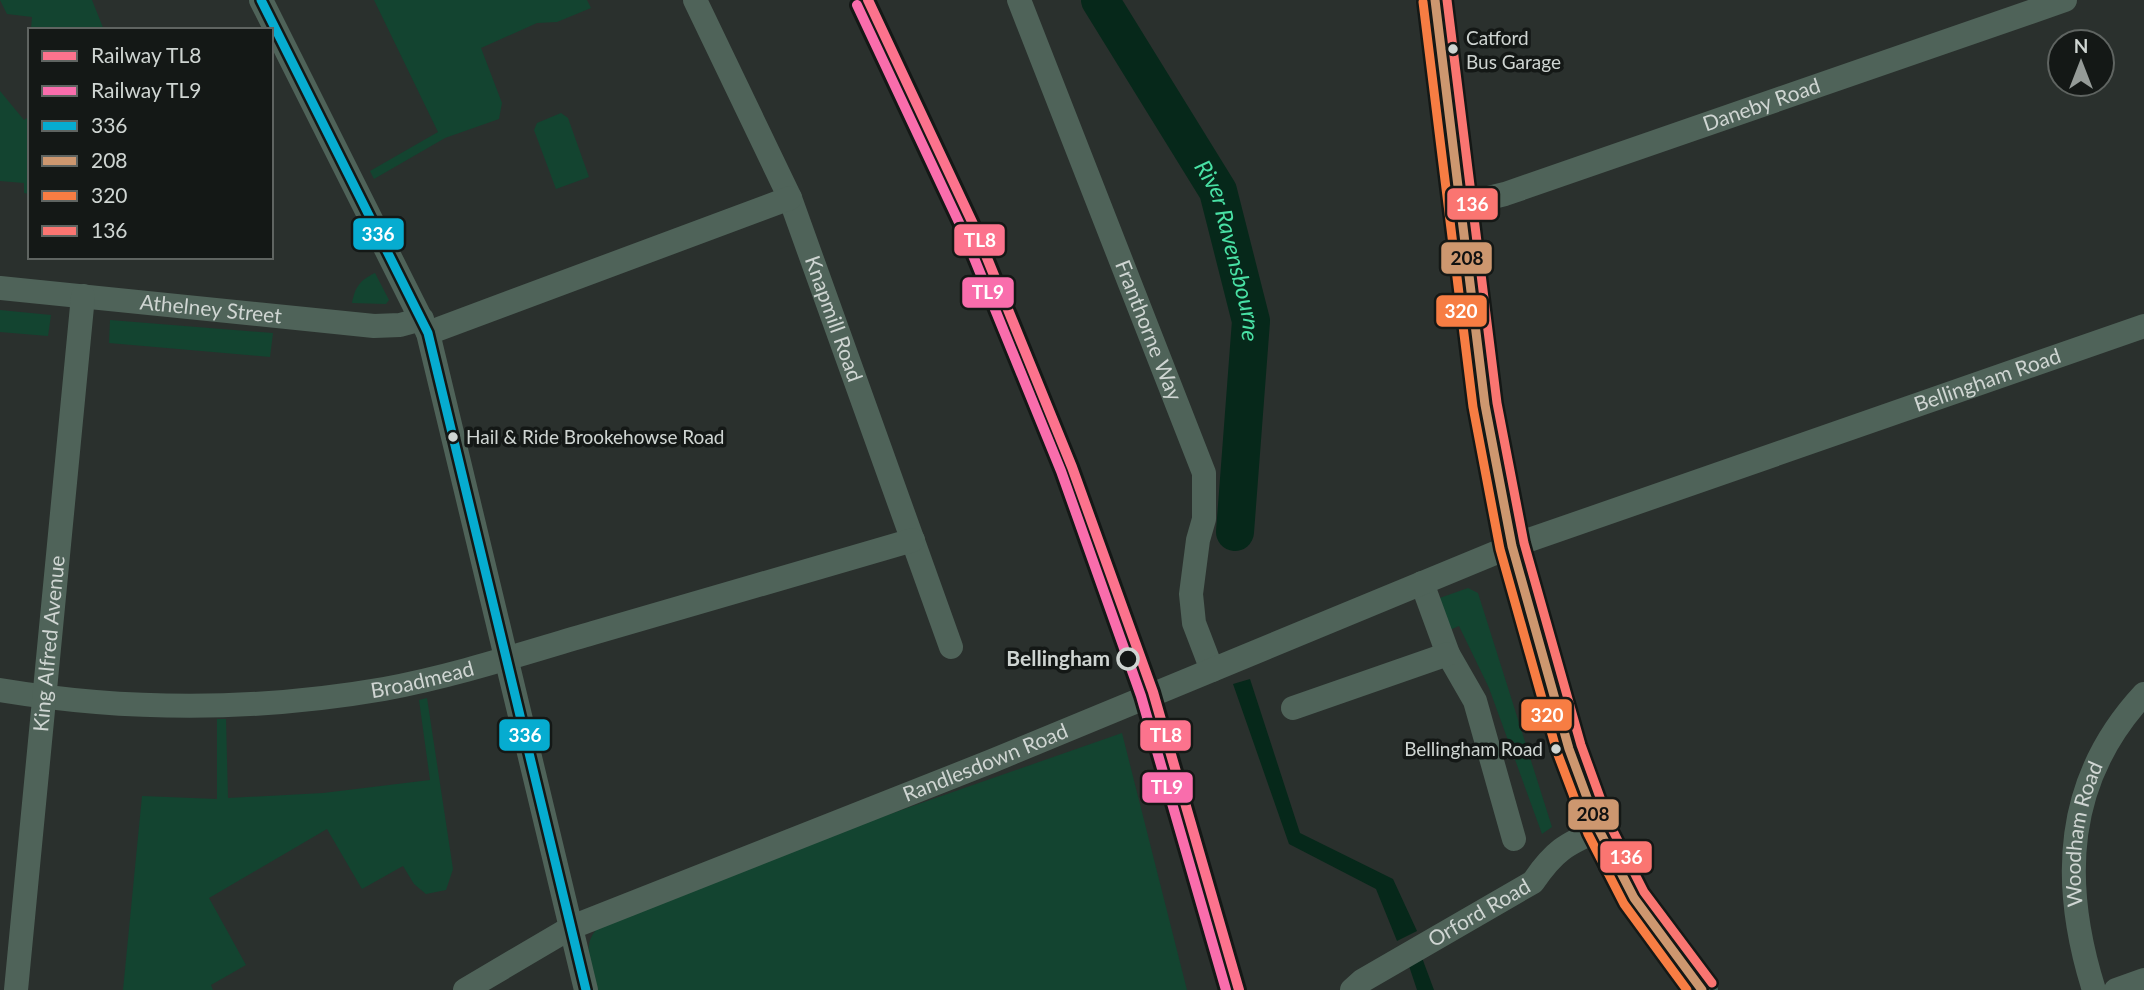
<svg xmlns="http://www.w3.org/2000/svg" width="2144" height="990" font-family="Lato,sans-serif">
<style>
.green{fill:#134430}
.water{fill:#06281a}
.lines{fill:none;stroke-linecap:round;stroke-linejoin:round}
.river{stroke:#06281a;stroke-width:38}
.minor{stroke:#4f6359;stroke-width:24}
.major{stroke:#45685c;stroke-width:32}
.bus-1-casing{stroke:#141816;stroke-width:14}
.bus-2-casing{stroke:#141816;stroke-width:14}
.bus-3-casing{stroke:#141816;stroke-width:14}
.bus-4-casing{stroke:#141816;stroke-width:14}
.bus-1{stroke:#06acd0;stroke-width:9}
.bus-2{stroke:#cd976f;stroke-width:9}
.bus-3{stroke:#f77d43;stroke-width:9}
.bus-4{stroke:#fa7571;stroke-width:9}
.rail-1-casing{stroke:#141816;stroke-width:16}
.rail-2-casing{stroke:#141816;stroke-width:16}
.rail-1{stroke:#fc738d;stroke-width:10}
.rail-2{stroke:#f96dac;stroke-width:10}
.bus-dot{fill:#cfd5d2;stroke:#141816;stroke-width:2.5}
.stop-dot{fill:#141816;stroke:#cfd5d2;stroke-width:3.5}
.labels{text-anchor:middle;stroke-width:7;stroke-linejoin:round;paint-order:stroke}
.bus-label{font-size:19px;fill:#cfd5d2;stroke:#141816;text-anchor:start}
.street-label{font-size:21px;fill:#cfd5d2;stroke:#141816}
.stop-label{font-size:21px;font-weight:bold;fill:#cfd5d2;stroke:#141816;text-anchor:end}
.water-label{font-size:23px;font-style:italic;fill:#49e1a5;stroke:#141816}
.line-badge{stroke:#141816;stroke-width:2.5}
.badge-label{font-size:19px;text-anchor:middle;font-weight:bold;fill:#fff}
.pale-badge-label{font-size:19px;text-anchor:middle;font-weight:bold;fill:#111}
</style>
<rect width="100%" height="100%" fill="#2a302d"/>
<g class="green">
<polygon points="0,0 92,0 104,30 31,29 32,17 7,14"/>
<polygon points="374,0 587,0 591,8 557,22 537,23 481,48 502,103 499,119 445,138 374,179 370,171 438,132"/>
<polygon points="0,91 24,120 30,116 30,194 24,193 24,183 0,181"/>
<polygon points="561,113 568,118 589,177 556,189 534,130 537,123"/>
<path d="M375,273l14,27 -3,4 -34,-1c3,-16 8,-23 23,-30z"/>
<polygon points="0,310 51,315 48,336 0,332"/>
<polygon points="110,320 273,333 270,357 109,343"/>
<polygon points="1468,588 1478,593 1552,827 1542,834 1489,688 1459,626 1443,633 1434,600"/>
<polygon points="427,698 453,869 446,890 426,894 414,884 403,866 362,889 327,829 209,898 246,965 211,985 213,990 123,990 142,796 217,799 217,719 226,719 228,798 323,793 430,780 419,700"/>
<path d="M1122,733l65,257h-590c-5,-24 -18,-47 4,-65l246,-96z"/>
</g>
<g class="water">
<polygon points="1250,679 1300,833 1393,879 1417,931 1397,941 1376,889 1289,844 1233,684"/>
<polygon points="1421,955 1434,990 1417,990 1408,963"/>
</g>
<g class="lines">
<path class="river" id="s1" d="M1100,0l118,191 33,130 -16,211"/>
<g class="minor">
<polyline points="261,0 428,333 586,990"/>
<path id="s2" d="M695,0l95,198 161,449"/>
<path id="s3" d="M1019,0l185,473v46l-6,21 -7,54 3,29 18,47"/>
<path id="s4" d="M1460,205l45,-11 560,-194"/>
<path id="s5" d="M0,288l374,38 26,-1 22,-6"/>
<polyline points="428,333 790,198"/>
<polyline points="1422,583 1448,654 1475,701 1514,839"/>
<path id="s6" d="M0,690c127,21 257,21 384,-1 71,-13 140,-36 209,-56 107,-31 213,-62 320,-93"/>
<polyline points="1293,708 1448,654"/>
<path id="s7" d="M16,990l67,-694"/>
<path id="s8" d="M465,990l107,-63 420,-166 520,-215 632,-220"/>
<path id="s9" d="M1352,990l10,-9 171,-99c21,-31 33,-38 66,-52"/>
<path id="s10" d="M2094,990c-34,-108 -30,-210 50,-296"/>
<polyline points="2116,990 2144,980"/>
</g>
<polyline class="major" points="1435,0 1485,405 1512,546 1569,749 1599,830 1634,898 1702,990"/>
<defs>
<polyline id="bus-1" points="261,0 428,333 586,990"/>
<polyline id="bus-2" points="1435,0 1485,405 1512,546 1569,749 1599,830 1634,898 1702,990"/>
<polyline id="bus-3" points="1423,2 1473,407 1500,549 1557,752 1588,834 1624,904 1687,990"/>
<polyline id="bus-4" points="1447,0 1497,403 1524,543 1581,745 1610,825 1644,892 1712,983"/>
</defs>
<use href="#bus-1" class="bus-1-casing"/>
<use href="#bus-2" class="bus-2-casing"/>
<use href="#bus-3" class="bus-3-casing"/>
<use href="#bus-4" class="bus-4-casing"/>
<use href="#bus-1" class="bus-1"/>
<use href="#bus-2" class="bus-2"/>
<use href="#bus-3" class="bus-3"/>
<use href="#bus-4" class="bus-4"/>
<defs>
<polyline id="rail-1" points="868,0 974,226 1072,467 1153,692 1239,990"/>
<polyline id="rail-2" points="857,5 963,231 1061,471 1141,696 1226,990"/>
</defs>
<use href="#rail-1" class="rail-1-casing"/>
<use href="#rail-2" class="rail-2-casing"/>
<use href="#rail-1" class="rail-1"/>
<use href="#rail-2" class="rail-2"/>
</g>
<g class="bus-dot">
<circle cx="1453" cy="49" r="6"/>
<circle cx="453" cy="437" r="6"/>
<circle cx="1556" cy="749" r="6"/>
</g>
<circle class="stop-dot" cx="1128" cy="659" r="10"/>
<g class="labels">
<g class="bus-label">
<text x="1466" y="45">Catford<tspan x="1466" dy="24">Bus Garage</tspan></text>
<text x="466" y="444">Hail &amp; Ride Brookehowse Road</text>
<text x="1543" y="756" text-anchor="end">Bellingham Road</text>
</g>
<g class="street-label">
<text dy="7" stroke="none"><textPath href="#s4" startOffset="318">Daneby Road</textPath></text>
<text dy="7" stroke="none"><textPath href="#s5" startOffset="212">Athelney Street</textPath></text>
<text dy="7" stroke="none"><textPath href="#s2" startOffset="348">Knapmill Road</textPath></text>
<text dy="7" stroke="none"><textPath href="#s3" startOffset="355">Franthorne Way</textPath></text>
<text dy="7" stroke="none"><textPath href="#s8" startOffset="1642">Bellingham Road</textPath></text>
<text dy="7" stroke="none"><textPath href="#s7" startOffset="348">King Alfred Avenue</textPath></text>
<text dy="7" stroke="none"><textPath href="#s6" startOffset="425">Broadmead</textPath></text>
<text dy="7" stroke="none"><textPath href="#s8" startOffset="569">Randlesdown Road</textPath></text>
<text dy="7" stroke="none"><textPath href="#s10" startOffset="159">Woodham Road</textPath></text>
<text dy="7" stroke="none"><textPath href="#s9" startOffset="149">Orford Road</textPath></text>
</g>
<g class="stop-label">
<text x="1110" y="666">Bellingham</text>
</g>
<g class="water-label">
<text dy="8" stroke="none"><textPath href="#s1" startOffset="285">River Ravensbourne</textPath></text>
</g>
</g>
<g class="line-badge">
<rect x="1446" y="187" width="53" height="34" rx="7" fill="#fa7571"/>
<rect x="352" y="217" width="53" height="34" rx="7" fill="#06acd0"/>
<rect x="953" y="223" width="53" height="34" rx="7" fill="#fc738d"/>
<rect x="1440" y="241" width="53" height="34" rx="7" fill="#cd976f"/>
<rect x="961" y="276" width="54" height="33" rx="7" fill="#f96dac"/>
<rect x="1435" y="294" width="53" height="34" rx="7" fill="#f77d43"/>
<rect x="1520" y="698" width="53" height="34" rx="7" fill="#f77d43"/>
<rect x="498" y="718" width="53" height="34" rx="7" fill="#06acd0"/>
<rect x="1139" y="719" width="53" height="33" rx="7" fill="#fc738d"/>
<rect x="1141" y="771" width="53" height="33" rx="7" fill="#f96dac"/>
<rect x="1567" y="798" width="53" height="33" rx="7" fill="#cd976f"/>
<rect x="1599" y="840" width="54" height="34" rx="7" fill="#fa7571"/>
</g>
<g class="badge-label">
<text x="1472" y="211">136</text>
<text x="378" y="241">336</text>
<text x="980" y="247">TL8</text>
<text x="988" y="299">TL9</text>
<text x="1461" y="318">320</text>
<text x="1547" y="722">320</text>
<text x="525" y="742">336</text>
<text x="1166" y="742">TL8</text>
<text x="1167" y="794">TL9</text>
<text x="1626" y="864">136</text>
</g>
<g class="pale-badge-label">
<text x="1467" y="265">208</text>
<text x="1593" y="821">208</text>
</g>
<rect x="28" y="28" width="245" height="231" fill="#141816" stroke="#5f6461" stroke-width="2"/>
<rect x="42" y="51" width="35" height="10" fill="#fc738d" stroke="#5f6461" stroke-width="2"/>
<text x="91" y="63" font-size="21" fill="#cfd5d2">Railway TL8</text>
<rect x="42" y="86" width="35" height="10" fill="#f96dac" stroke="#5f6461" stroke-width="2"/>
<text x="91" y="98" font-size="21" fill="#cfd5d2">Railway TL9</text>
<rect x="42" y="121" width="35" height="10" fill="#06acd0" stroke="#5f6461" stroke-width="2"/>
<text x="91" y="133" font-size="21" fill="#cfd5d2">336</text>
<rect x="42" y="156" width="35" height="10" fill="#cd976f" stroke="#5f6461" stroke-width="2"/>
<text x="91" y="168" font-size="21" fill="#cfd5d2">208</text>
<rect x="42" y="191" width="35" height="10" fill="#f77d43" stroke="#5f6461" stroke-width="2"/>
<text x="91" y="203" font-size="21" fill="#cfd5d2">320</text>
<rect x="42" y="226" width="35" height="10" fill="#fa7571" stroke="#5f6461" stroke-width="2"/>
<text x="91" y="238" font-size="21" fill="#cfd5d2">136</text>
<g transform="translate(2081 63)"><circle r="33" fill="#141816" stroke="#5f6461" stroke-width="2"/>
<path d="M0-5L12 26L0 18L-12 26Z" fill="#959b98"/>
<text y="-10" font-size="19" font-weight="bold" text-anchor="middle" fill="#cfd5d2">N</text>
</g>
</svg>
